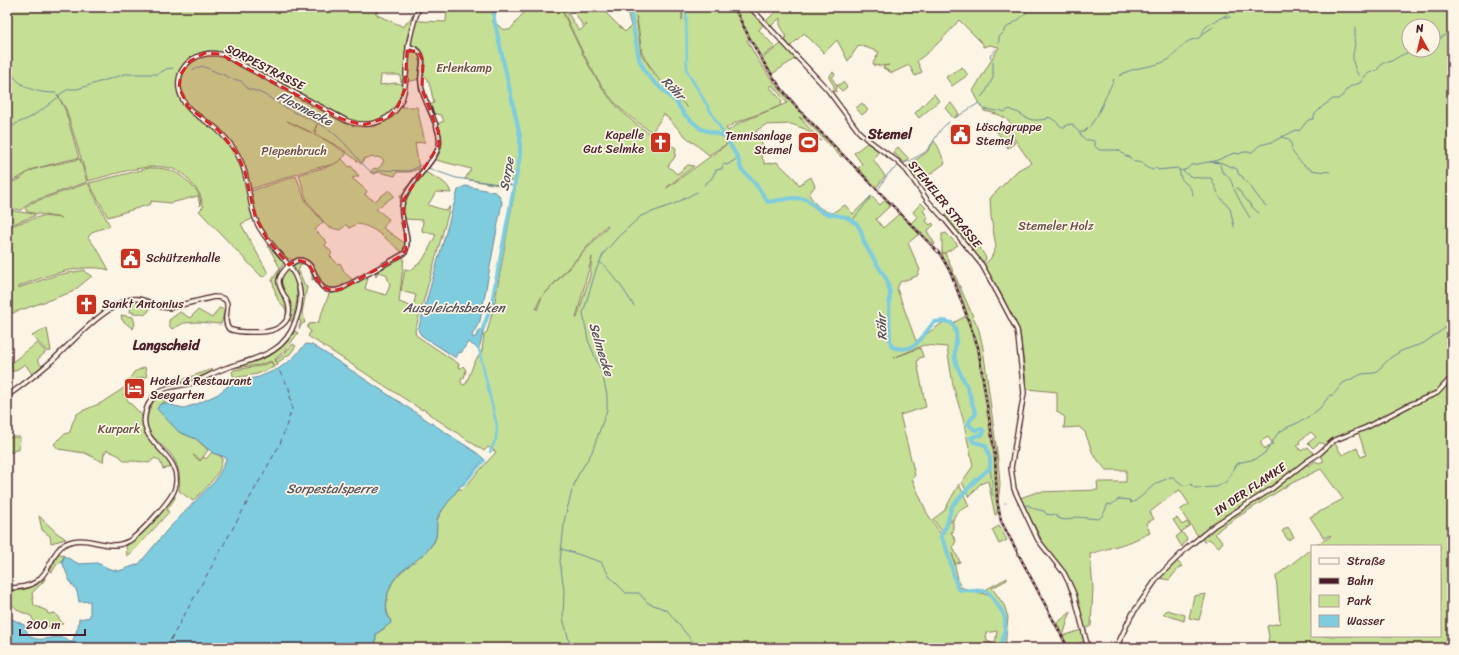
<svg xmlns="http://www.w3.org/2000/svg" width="1459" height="655" font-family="Sriracha,sans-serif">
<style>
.green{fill:#c5df95;stroke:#887f60;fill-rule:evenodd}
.water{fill:#7fccdf;stroke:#6a8797}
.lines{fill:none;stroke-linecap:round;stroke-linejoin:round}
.stream{stroke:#6a8797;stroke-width:1}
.canal{stroke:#7fccdf;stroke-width:2.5}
.river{stroke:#7fccdf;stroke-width:4}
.ferry{stroke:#5a5361;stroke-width:1;stroke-dasharray:5 4;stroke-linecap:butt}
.minor-casing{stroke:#4a1f2b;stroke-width:6}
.major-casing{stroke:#4a1f2b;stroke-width:6}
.minor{stroke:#fcf5e5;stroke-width:3}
.major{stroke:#fcf5e5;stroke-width:3.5}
.rail-casing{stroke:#4a1f2b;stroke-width:2.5}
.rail{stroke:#fcf5e5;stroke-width:1;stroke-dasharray:3;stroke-linecap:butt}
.marked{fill:#d62828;fill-opacity:0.2;stroke:#d62828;stroke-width:3;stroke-dasharray:8 5;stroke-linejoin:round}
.labels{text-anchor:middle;stroke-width:3.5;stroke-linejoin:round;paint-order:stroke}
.street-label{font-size:12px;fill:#4a1f2b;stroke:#fcf5e5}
.park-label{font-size:12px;fill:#694f46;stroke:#fcf5e5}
.poi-label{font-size:12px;fill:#4a1f2b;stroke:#fcf5e5;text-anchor:start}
.water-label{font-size:13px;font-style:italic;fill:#5a5361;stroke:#fcf5e5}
.quarter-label{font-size:14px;font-weight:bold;fill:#4a1f2b;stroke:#fcf5e5}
</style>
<rect width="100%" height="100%" fill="#fcf5e5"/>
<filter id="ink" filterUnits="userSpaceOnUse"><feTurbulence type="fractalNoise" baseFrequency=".025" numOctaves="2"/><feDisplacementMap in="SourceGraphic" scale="8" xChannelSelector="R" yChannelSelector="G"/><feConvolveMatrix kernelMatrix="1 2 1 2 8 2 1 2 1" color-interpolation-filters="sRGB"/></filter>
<g filter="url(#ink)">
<g class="green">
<path d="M7,7h370v8l27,12 3,-5 2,-1 4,-7 -7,29 -3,38 -2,1 -1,-7h-19l-1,10 15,-2 8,1c-1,22 -18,40 -41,39 -6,0 -12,-3 -18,-4l-111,-62c-10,-5 -23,-9 -33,-4 -11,5 -16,11 -20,22 -10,28 14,40 33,54 9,7 17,15 23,25 6,11 10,25 11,37 1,9 5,18 7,27l-13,6 27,49 -6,4 -63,-66 5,-5 -2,-1c0,-9 -4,-15 -10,-21 -4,-5 -8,-10 -14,-13 -23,-12 -65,4 -90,10l-22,-72 -9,-15 8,15 14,49 -15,3 -31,8 -13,8 -13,6z"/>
<path d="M447,7h48l-1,14h-3l3,1 26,114v20l-6,26 -3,-2 -2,7 -44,-8 6,-10 -35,-9c8,-15 7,-21 1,-36l7,-3 -3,-6 -9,-2 -3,-8 5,-2c-3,-10 -3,-23 -12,-30 2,-15 4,-20 -10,-28l-1,-3 5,-22 5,1 25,1z"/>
<path d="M528,7h36l15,24 8,-6 -1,-1 -3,2 -12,-19h29l25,25 6,-6 -3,-11 -4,-8h58v13l1,-13h64l17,17 -5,6 16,17 -14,11 -11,-20 -3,2c22,45 61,80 96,116l-2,1 -35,-36 -7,-4 22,24 -16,-12 -14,-5 -26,1 -9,6 7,16 -5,2 7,15 12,-2 18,17 4,6 12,-8 4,9 -6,8c5,10 12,17 23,19l13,-8 8,9 18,-18 9,9 5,-5 5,6 -14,13 7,9 16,-14 20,20 -11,9 12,27 -3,6 -17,6 -3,7 19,52 28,-19 9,1 15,-8 -12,-33 -15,-29h4l34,77 4,18 15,112 2,24 -3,30 -2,1 -7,-34 -8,3 -11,13 -7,-15 11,-16 -10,-47 -10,-33 -6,-39 -23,-2 -31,13 27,-10 3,8v1l-4,1 -2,4 9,45 -26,8 15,60 -3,4 15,34 15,23 8,-15 3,1v10h-2l5,9 -3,6 7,15 -5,2 -3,-11 8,34 28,8 -3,-5 22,-12v2l-15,8 12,17 4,12 -3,31h-630l1,-14 9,-6 6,-7c-4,-8 -5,-12 -4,-21 3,-31 32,-35 47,-58 4,-6 2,-14 3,-21 1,-5 16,-28 20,-31 2,-1 4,-1 6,-1l33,-37 -8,-5 -4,4 -55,-37v-1l-6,-4 -1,1 -114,-74 3,-5 -4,-3 2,-4 9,-1 11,-29 13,-4 23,-13 3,1 -3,11 21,6 4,-10 -4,-11 -8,-2 -2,5 -1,-4 27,-17 2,2 -5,44 14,5 3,-12 -15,-4 4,-22 6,1 12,-10 13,-25 -14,-4 1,-11 -19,-1c-4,-19 8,-31 19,-46l2,-1c10,6 23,9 26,21l-15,-1 -8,13 19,6 2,-4h1l-35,124 1,4 4,3 39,26 -1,3 3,1 2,-2 3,4 -2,8h-2l-1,4 2,3 3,-1 8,-21 8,-12 2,-17 3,-2 7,-26 27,-150v-20l-27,-115 8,8 8,1zM561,9h1c17,34 32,74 60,101 9,8 19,15 30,22l12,-18 21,22 24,19 21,-13 -63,46v-1l27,-21 -6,-1 -11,9 -9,-8 7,-9 1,-9c-20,-10 -40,-22 -56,-38 -27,-28 -42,-67 -59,-101zM636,16l1,2 5,35 14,23 32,32 -32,-32 -15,-22zM772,85l15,18 -48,20 -11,8 -2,-3h1l10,-6 41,-15 3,-3 1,-3 -12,-14zM607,225l1,1 -66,71 -5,13 -1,-2 4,-9zM592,257l-2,18 -13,43h-1zM997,631l-2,14 -8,-4 -1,-8z"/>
<path d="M780,7h672v368l-16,17 -38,17 -22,13 30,-15 31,-13 15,-15v269h-186l3,-11 -2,-11 13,-3 -4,-47 36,-28v88h128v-90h-125l16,-10 -1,-1 -6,3 -14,-21 33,-18 -22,-30 -31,15 -68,43 -7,7 8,8 -4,5 -10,-8 -4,4 -2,-2v-5l18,-15 60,-37 26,-20 1,2 7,-5 4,2 5,-2 -4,-6 14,-13 8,13 15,-7 4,9 5,-2 -8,-23 -26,7 -7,6 -3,-2h-3l-6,5 -5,-5 8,-6 -5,-5 -12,9 1,2 -3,2 4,6 7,-4 7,8c-21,16 -42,33 -65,47 -18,11 -36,21 -52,34l-18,-26 9,-6 -9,-14 -4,2 -26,20 4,7 -8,4 4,10 -20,9 -40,12 3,34 -2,38 -7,3 -8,-31 -5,-2 -4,-14 1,-3 -9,-16 -13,-15 -26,-50 17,-6 61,-2 -1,-8h29v-12h-20l-13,-16 -8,-22 -6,-5 -15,1 1,-11 -8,-5v-20l-30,-3 -7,-57 -21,-42 -15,-25 7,-7 5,-11 -5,-30 -1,-18 2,-3 26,-26 13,-7 -25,-36 6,-1c-4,-10 -18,-13 -28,-15l-11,-20 26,-44 -9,-2 -7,2v-3l-24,-24c-13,16 -26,29 -42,41l5,11 -7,4 -6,-11 -17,8 -9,-5 1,-2 5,-1 -8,1 -7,-1 -1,-2 6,-11 -20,-7 -11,16 -11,-21 -13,13 -20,-20 -14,14 -5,-7 1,-5 -6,-10v-7l-9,8 -5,-5zM1409,26h24v24h-24zM1268,437l5,7 -8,5 -4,-5v-3z"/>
<polygon points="782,43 796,58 772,74 762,59"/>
<path d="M412,52c15,1 9,16 8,27l-14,3 3,-28z"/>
<path d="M207,55h12l8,3 119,64c23,7 38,5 54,-15h17l8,35 -10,1 4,26 -10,3h-12l-2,4 -16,-4 -5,2 -4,-2 4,-4 3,1 4,-3 3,-6 -6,-3 -13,1 -4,6 -20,-16 -26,-14 2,-10 -4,9 -26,-12 42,21 17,11v2l-11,9 -23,5 -61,20c-6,-17 -7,-31 -19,-45 -15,-20 -61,-37 -50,-68 5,-12 13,-17 25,-21z"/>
<polygon points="962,67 968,75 952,86 946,77"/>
<polygon points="833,72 835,74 832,78 837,86 843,82 847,87 842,91 837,86 836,92 834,91 834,86 829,78 831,74"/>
<polygon points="934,94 939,101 919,118 915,113"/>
<polygon points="862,103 868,110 862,115 856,108"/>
<polygon points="951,103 959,114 953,118 945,108"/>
<polygon points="1001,122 1015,143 1008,148 994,127"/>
<polygon points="810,135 817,144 807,151 800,142"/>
<path d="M934,141c6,6 7,15 11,22l-28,21 -11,-17 21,-15z"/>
<polygon points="867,143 879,151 873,159 885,176 876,188 858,168 862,164 854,153"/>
<polygon points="898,147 909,159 904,163 893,152"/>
<polygon points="431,158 403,197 401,198 399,198 421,168"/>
<polygon points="80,159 87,182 30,202 21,210 7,208 7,184 20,179 28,172 38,168"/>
<path d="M342,159l7,8 2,-1 8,10 -7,2 15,13 -2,4 10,6 14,-11 5,6 -18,13 13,10 -6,9 23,16 -3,9c-14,-11 -29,-28 -47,-29l-6,4 -4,-3 -6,5 -12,-3 -21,-26 -8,-26c14,-6 31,-6 43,-16z"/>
<path d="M149,168c21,0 29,3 43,18 6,6 10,11 8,20l-2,-10 -27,7 -20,-2v3l-43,13 -19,-34z"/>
<path d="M296,176l10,26 17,20 -8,8 12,12 -2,3 7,8 -2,3 8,8 2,-1 5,10 8,7c-17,11 -27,16 -37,-6 -2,-5 -3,-10 -8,-13 -7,-4 -14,1 -21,-3 -18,-20 -36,-39 -36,-67z"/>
<path d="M88,183l22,43 -16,5 -6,6 11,15 10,18c-27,-8 -66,7 -92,17l1,1 39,-13 28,-5 1,3 6,3 -20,16 -65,23v-88l35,-11 20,2 -35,-6 -2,-4 6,-5z"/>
<polygon points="921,203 926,208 923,210 928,218 926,221 930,225 932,223 934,225 927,231 935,244 934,245 911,223 917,217 913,212"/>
<polygon points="7,210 34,214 35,216 7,226"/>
<path d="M950,212c8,9 13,24 26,29l10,17 -1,3 -3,1 -2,-2 -35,-44z"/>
<path d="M259,229l24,31 1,3 -4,6 -3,9 4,2 4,-10 3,-2 2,1c10,21 8,32 2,53l-6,-5c1,-11 -3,-10 -8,-17 -3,-6 -4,-14 -6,-20l8,-12z"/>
<polygon points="946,233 958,245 945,253 942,252 942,234"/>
<path d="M298,262c10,0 17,8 16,17l-2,1v-6l-6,-10h-4l-3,1 1,3 -2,1 7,17 2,1 -5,26 3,10h-2l-4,5 1,1 -1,-1 2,-7 -3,-1c4,-13 6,-26 2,-39 -2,-5 -5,-10 -6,-16z"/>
<polygon points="138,301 143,301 152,304 148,312 144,315 141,313 133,314 133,312 130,312 131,304 128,302"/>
<polygon points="219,308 225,310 221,324 197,322 184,323 172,329 169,325 169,320 180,312 190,318 198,310 212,318"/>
<polygon points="121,315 133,317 135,324 133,329 122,320"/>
<polygon points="47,328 51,351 48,352 32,336"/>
<path d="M295,331l3,2 -13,18 -10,8 1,3v-2l7,-5 10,-11 3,2 -6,8 -13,9 1,2 -4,1 -3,-5 -11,4 -27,3c26,-7 47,-12 62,-37z"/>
<polygon points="37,343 46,352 37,360 42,366 32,374 25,364 13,372 11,363"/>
<polygon points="271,362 274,367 257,374 234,378 232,372 234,370 260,366"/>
<path d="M145,367l2,10c-14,0 -15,6 -23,17l5,8 13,13 2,16 4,7 14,14 10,15 -9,2 -3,-8 -5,-3 -6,5c-8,-2 -17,-2 -25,-2l-4,-5 -13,-6 -3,4 -1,8 -18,-9 -27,-4 -4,-5 9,-9 7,-3 2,-8 5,-10 5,-3 19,-8 23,-15 10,-16z"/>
<path d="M212,369l1,2c-12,7 -23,11 -37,12v-1z"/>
<path d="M162,393l3,10h-3l9,21 8,8 17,7 12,11 -7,10 -8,-5 7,6 4,-4 2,2 6,-7 10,5c2,15 -19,34 -29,44l-14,-10c1,-10 1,-19 -3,-28 -10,-23 -41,-26 -24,-59 2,-4 5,-8 10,-11z"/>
<polygon points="8,437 20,437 19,450 15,450 12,453 7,450"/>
<path d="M959,484l10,22c-8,4 -14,5 -16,15l-3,-2 -7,14 -10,-14 11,-8z"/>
<path d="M175,496v2l-8,12 2,2c-7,7 -37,43 -42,44l-1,-10 12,-9z"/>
<polygon points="39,516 57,533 66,539 51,543 50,536 42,530"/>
<polygon points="1177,518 1182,525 1187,522 1190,526 1181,532 1173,520"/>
<polygon points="999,526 1007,540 999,544 992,530"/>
<polygon points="1288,527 1294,537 1288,540 1282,531"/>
<polygon points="1182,532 1187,539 1182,547 1176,537"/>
<polygon points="59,553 64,556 61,562 57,564 52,572 50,571"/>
<polygon points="1176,560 1182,566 1178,569 1169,580 1159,578"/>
<path d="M45,578l-1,3 -12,12 2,12 13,6 1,3 7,-1 8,11 -19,3v-2l-9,-2 -4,-7 -12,-5 -12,-11v-10c15,1 26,-1 38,-12z"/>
<polygon points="1206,594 1199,620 1189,618 1194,596"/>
<polygon points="1167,610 1185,615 1184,621 1163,614"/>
<path d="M1071,612c-4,8 -5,16 -8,24l-6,-13z"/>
<polygon points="1081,630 1084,641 1069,648 1063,636"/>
</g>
<g class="water">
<polygon points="465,186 495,192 499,195 502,202 480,321 472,335 473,338 475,337 485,324 479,349 468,342 461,353 459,352 456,358 421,335 418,330 458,190"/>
<path d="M306,344l6,1 13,8 152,100 7,6c-12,14 -24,27 -35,42 -3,5 -8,10 -11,15 -3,9 1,19 -5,27 -19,28 -46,23 -47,66 0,5 4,9 5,14l-15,11 -1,14h-368v-34l5,5 12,6c2,3 2,8 6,11 11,9 29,-5 40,5l3,-1 5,-13 1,-8 11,-2v-16l-11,1c-1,-6 -2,-15 -8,-18l-9,-22 2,-6 15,8 18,-1 13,6 9,2 20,-7 29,-35 47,-48 8,-14 3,-8 -1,-2 -12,-4 -17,-14 -17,-7 -22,-23 3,-5 5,-1 5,2 14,3 13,-4 21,-10 10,-8 17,-6 14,-3 19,-8 13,-9z"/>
</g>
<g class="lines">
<g class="stream">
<polyline points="1224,17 1230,17"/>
<path d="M1355,27v11l-1,2c2,6 -1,10 -1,17 0,7 2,13 6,19"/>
<polyline points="1204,33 1213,27"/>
<path d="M999,43v-6l5,-5v-2c6,-6 16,-10 21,-16 2,-2 3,-5 6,-7"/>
<polyline points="1433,44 1445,35 1452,34"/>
<polyline points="991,58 990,56 996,49"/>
<path d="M7,67c12,20 26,26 49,26"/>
<path d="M193,70l9,-4 31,13 8,2 7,8c13,2 25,11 36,18 14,8 38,16 50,26 14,12 24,28 38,40l9,-3 28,1 13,-6 1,1"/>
<path d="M1119,76c16,-11 32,-7 49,-16 7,-5 16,-17 21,-19 4,-2 7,-1 11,-4 4,-3 2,-7 6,-10 7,-6 16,-9 24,-14"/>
<polyline points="59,97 60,94 69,89 77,89 125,74 158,74 166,69 173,68"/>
<polyline points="981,97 985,93 993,78 993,62"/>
<polyline points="979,103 984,109 997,111"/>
<path d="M1000,110l4,2 6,-3c3,3 5,2 9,4 11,8 14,8 28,6l1,-2c9,3 10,9 17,11l1,-3 7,-1c1,5 3,4 6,8 8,11 4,6 15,9l1,5 4,4h18l3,1 5,5 5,1c3,7 7,4 13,6l3,4 6,3 4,-2 2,2 19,-2 4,3 6,-2 4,-4 24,-4 19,-8 5,1 5,-2h8l8,-7 12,-3 24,-12 3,1 9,-11 5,-1 2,-5 8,-8 10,-7h5l5,-4 3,-5 5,-4 9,-3 5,-7 4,-3 8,-3 6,-7c10,-1 11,-4 19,-8 4,-2 6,-1 9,-5"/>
<polyline points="955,118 979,103"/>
<polyline points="1090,126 1097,116 1114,79"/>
<path d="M7,132c9,-11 13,-9 24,-15 9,-6 18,-12 26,-19"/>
<polyline points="1080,132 1084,132 1088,128"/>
<polyline points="1283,136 1284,138 1289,139 1292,147 1291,149"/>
<path d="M1292,151c6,9 14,19 25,20 5,1 9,0 13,1"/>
<polyline points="1210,162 1222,163 1237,169 1239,175 1242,176 1245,181"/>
<path d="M902,164c7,-3 22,-10 25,-14 9,-10 11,-21 22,-28"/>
<path d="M1220,165l2,7c6,2 10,9 11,15"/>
<polyline points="428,168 456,178 514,186"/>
<path d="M1179,170c1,3 1,5 2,8 3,6 9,5 12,17"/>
<path d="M1183,171c7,8 18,7 28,7l7,15"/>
<path d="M1247,182c7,8 11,17 19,24"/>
<polyline points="704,185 712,178 716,170 722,169 722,166 724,164 727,165 738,158"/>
<polyline points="879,188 888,174 899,165"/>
<polyline points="1237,188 1253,208 1259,213"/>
<polyline points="1234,189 1241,203 1250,218"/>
<polyline points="1219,196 1230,208 1234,227"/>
<polyline points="852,221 871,197"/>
<path d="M600,262c14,12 24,28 34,44"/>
<polyline points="990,468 992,483 992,494 994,496"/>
<polyline points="573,488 577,477 592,452 607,410 607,395 602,373 588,340 583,313 596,270 604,253 618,237 641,216 674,204 697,192"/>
<polyline points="1005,503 1006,503"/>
<path d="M1024,506l4,-1 7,4 9,2 2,3 5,1 3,-1 6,5 6,1 10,-3 23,2 4,-4 5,-11 3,1 8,-6 11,1 1,3c12,-5 19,-17 28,-21 4,-2 7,-2 11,-5h3l11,9 7,-2 4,4 22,-1 10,-6 10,-17 4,-2 15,-3 10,-7 12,-19 10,-6 5,-2 15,-7 12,-10 10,-13h3l10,-12 19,-9 13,-1 15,-15 11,-7 23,-8 28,-20"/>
<polyline points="562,549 601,562 610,577 626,593 639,593 648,603 667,610 693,642"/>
<polyline points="571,648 563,618 564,591 560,561 565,517 572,491"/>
</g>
<g class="canal">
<polyline points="686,7 687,71 725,136"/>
<polyline points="478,345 497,426 496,439 490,452"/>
<polyline points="463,485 485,460"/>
</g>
<g class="river">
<path d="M626,7l5,8 8,44 7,14 7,8 23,21 9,13 16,14 24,7 13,22 3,11 13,13 14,20 25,-4 13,1 17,14 23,4 11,7 4,7 3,11 6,11 17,27 3,13 -1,19 1,28 2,7c25,8 29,-11 42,-25l10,-1 8,2c9,13 1,22 3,36 2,11 8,18 12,28 4,9 5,18 9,27l-5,5 -3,5 7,6 7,-1 2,3 -2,3 -7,1 -4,2 3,4 8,2 4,2 4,13v9l-13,11 -25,27 -6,21 -3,4 -2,6 5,10 11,40 3,3 25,1 4,2 13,18 3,7v11l-4,19"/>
<polyline points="483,328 491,307 520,156 520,136 494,19 494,7"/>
</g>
<polyline class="ferry" points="166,648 280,444 292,409 289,388 278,369"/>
<defs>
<path id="minor" d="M289,265l9,-5c24,0 12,39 43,29l64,-36c7,-16 -6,-32 -3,-48 4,-21 33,-41 37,-60 3,-14 -12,-38 -16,-52 -2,-6 -3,-12 -2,-18 0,-6 3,-13 1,-18 -2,-7 -8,-9 -14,-11"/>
<g id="major">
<polyline points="750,7 827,89 859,132 868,140 898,162 907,171 928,201 946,221 982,265 998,294 1017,330 1018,337 1024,393 1011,468 1014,489 1038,540 1064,573 1069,583 1074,594 1088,648"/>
<path d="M7,396c16,-11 31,-23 46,-36 19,-18 54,-57 80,-61 12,-2 23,9 35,9l46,-11c25,0 5,20 15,32 9,4 20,3 30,3 17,0 35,-9 29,-29 -3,-8 -10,-15 -9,-23 1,-6 6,-11 10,-15"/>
<path d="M7,588c25,0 34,-5 45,-28 3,-7 6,-12 13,-16 17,-9 31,1 49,1 5,0 11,-2 15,-4 11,-7 43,-41 46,-53 9,-35 -36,-42 -30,-73 1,-7 4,-13 9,-19 10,-11 25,-9 38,-13 12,-4 22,-11 34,-15 29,-10 58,-13 69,-46 4,-10 6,-19 5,-29 -3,-30 -31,-44 -43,-70 -10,-23 -7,-49 -21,-71 -5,-8 -12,-16 -19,-23 -11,-9 -28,-16 -34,-29 -15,-29 12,-53 41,-45l123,66c25,9 51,-2 57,-29 3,-14 2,-29 4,-43 2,-15 6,-28 11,-42"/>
<polyline points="1116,648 1131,616 1158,577 1187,548 1215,525 1273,488 1306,462 1320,453 1333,441 1367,427 1409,405 1437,393 1452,377"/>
</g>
</defs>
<use href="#minor" class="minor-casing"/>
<use href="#major" class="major-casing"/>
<use href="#minor" class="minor"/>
<use href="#major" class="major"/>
<defs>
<path id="rail" d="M734,7c20,42 38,74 70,108l136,139 11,19 27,74 17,109 2,44 4,21 67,127"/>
</defs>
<use href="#rail" class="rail-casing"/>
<use href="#rail" class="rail"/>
</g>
</g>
<path class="marked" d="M407,51h11l5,10 -1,28 16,42 1,14 -36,56 3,49 -5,6 -60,33 -9,2 -11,-5 -13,-23 -10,-3 -9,5 -22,-26 -12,-23 -10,-44 -9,-20 -18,-22 -30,-23 -9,-20 2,-13 9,-13 15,-8 15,1 122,65 21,6 26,-8 9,-11 7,-17z"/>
<defs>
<symbol id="civic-square" viewBox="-11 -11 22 22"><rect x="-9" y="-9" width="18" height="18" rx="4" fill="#c8321e" stroke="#fcf5e5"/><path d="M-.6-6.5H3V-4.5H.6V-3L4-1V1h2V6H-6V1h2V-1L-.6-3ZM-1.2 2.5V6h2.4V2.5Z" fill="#fff"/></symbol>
<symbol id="church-square" viewBox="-11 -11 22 22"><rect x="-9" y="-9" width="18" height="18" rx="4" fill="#c8321e" stroke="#fcf5e5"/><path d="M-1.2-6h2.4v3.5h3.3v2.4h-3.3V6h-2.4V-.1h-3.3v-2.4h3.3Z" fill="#fff"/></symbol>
<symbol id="stadium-square" viewBox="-11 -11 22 22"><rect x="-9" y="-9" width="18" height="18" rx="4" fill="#c8321e" stroke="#fcf5e5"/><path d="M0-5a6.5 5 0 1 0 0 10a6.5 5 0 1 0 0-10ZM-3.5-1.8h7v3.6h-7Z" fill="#fff"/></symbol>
<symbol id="hotel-square" viewBox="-11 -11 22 22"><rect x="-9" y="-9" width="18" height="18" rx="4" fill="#c8321e" stroke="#fcf5e5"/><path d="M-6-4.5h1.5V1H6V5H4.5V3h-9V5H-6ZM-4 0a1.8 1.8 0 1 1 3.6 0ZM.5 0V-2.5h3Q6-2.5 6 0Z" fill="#fff"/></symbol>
</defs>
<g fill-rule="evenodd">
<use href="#civic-square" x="948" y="122" width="25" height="25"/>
<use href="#church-square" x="648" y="130" width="25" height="25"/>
<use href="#stadium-square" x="796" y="130" width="25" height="25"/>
<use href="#civic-square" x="118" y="246" width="25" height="25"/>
<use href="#church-square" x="74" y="292" width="25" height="25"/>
<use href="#hotel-square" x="122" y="376" width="25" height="25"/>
</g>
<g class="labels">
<g class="street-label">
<text transform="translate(265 67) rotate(27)" y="4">SORPESTRASSE</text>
<text transform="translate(945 204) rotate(51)" y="4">STEMELER STRASSE</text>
<text transform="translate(1250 489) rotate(-34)" y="4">IN DER FLAMKE</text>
</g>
<g class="park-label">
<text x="464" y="72">Erlenkamp</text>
<text x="294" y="155">Piepenbruch</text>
<text x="1056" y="230">Stemeler Holz</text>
<text x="119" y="433">Kurpark</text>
</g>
<g class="poi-label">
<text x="976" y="131">Löschgruppe<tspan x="976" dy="14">Stemel</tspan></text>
<text x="644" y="139" text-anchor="end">Kapelle<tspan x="644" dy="14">Gut Selmke</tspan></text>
<text x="792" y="140" text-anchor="end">Tennisanlage<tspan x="792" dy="14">Stemel</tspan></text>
<text x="146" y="262">Schützenhalle</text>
<text x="102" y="308">Sankt Antonius</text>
<text x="150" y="385">Hotel &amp; Restaurant<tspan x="150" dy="14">Seegarten</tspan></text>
</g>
<g class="water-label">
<text transform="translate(674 88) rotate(45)" y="5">Röhr</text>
<text transform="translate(305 108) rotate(27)" y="5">Flasmecke</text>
<text transform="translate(506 174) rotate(-80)" y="5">Sorpe</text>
<text x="454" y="312">Ausgleichsbecken</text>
<text transform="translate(881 327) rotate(-93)" y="5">Röhr</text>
<text transform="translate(602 349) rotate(73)" y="5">Selmecke</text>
<text x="332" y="493">Sorpestalsperre</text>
</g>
<g class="quarter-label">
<text x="890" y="139">Stemel</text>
<text x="166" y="350">Langscheid</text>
</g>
</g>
<rect width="1459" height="655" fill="none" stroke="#fcf5e5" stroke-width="24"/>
<rect x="12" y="12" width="1435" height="631" fill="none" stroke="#4a1f2b" stroke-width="1.5" filter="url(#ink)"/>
<rect x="1311" y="545" width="130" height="92" fill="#fcf5e5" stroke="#b59f9b"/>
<rect x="1319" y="558" width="20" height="6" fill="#fcf5e5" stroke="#b59f9b"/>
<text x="1347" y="565" font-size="12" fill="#4a1f2b">Straße</text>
<rect x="1319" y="578" width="20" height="6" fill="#4a1f2b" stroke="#b59f9b"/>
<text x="1347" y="585" font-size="12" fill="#4a1f2b">Bahn</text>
<rect x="1319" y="595" width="20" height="12" fill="#c5df95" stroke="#b59f9b"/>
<text x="1347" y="605" font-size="12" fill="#4a1f2b">Park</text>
<rect x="1319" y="615" width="20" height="12" fill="#7fccdf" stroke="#b59f9b"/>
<text x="1347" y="625" font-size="12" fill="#4a1f2b">Wasser</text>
<g transform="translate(1421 38) rotate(352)"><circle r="19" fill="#fcf5e5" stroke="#b59f9b"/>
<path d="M0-3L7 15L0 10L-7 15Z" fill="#c8321e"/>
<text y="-6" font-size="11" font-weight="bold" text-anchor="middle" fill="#4a1f2b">N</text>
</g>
<path d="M20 629v6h65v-6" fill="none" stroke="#4a1f2b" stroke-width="2"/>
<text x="26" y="629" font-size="12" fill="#4a1f2b" stroke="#fcf5e5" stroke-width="3" paint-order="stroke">200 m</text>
</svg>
